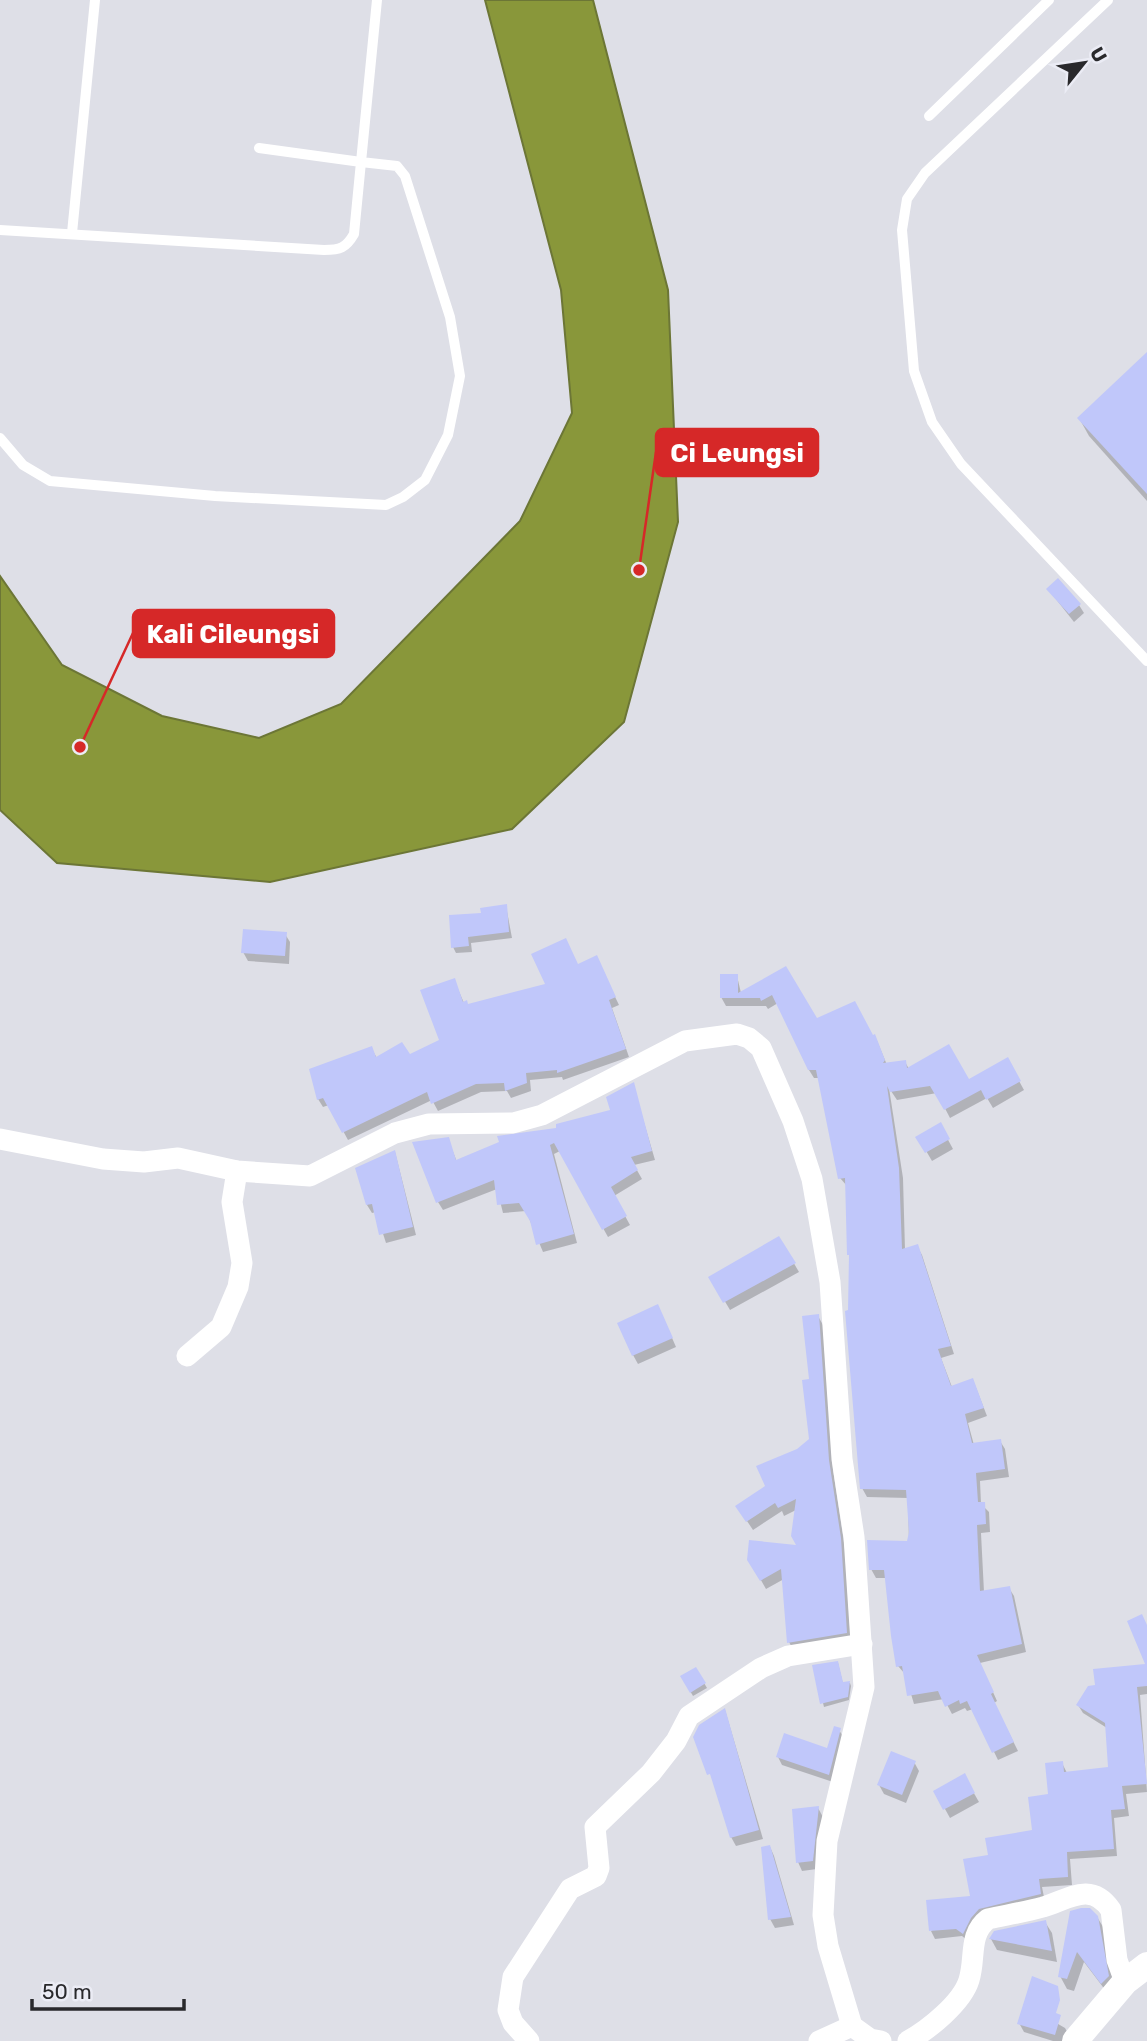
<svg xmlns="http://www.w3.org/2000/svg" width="1147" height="2041" font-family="Rubik,sans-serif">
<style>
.water{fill:#89973a;stroke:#6c7636;stroke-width:2}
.shadow{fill:#0003}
.building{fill:#c0c7fa}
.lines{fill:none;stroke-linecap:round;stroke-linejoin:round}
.service{stroke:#fff;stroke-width:10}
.minor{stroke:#fff;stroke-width:21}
.tertiary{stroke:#fff;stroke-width:26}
.leader{fill:none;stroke:#d62828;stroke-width:2.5}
.callout-dot{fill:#d62828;stroke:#ebecf5;stroke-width:2.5}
.callout{fill:#d62828;stroke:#d62828;stroke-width:2.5}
.callout-label{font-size:26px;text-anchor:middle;font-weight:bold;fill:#fff}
</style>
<rect width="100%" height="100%" fill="#dedfe7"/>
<polygon class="water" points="485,0 593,0 668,290 678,522 624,722 512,829 270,882 57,863 0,810 0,576 62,665 162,716 259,738 341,704 520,521 572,413 561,290"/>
<g class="shadow">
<polygon points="1147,355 1147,501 1089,436 1079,418"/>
<polygon points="1048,589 1079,605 1084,613 1074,622"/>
<polygon points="506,906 512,938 471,943 472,952 456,953 453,947 483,914"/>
<polygon points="285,934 290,942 289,964 248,961 243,952"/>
<polygon points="578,966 600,966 619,1005 612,1008 629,1057 563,1080 562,1077 530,1080 531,1091 511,1098 507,1091 481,1092 438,1111 432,1100 348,1140 329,1105 323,1107 318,1099 371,1048 377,1058 409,1057 441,1041 454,980 464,1003 468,1006 547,985"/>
<polygon points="785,968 816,1020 875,1036 887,1065 905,1062 909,1069 968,1081 1007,1059 1024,1090 993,1108 987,1098 950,1118 937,1093 897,1100 889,1088 903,1178 905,1250 917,1246 922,1255 954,1354 941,1358 952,1387 973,1380 987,1416 968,1423 974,1445 1000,1441 1005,1449 1009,1477 980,1481 981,1504 989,1512 990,1532 981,1533 984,1592 1009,1588 1014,1596 1026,1652 980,1663 997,1701 994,1703 1018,1751 998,1760 973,1709 967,1711 965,1708 952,1714 944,1699 914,1704 905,1674 898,1666 887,1578 876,1578 871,1569 909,1543 908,1498 867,1497 862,1488 847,1186 840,1178 819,1078 814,1078 809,1070 778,1003 768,1009 766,1006 726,1006 721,997 737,976 741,993"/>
<polygon points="633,1085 655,1160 634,1165 642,1179 614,1196 630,1225 608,1237 560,1151 554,1154 577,1243 543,1252 526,1211 503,1213 497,1189 443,1210 438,1202 448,1139 457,1162 612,1112"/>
<polygon points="940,1125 953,1149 932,1161 918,1137"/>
<polygon points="395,1152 416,1235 386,1243 376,1212 372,1213 367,1205"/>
<polygon points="779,1238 799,1272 730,1310 711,1278"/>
<polygon points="662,1315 676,1347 638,1364 633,1355"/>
<polygon points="818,1316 823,1325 833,1470 845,1549 851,1642 794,1651 789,1642 784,1579 766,1589 749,1559 798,1547 796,1510 784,1516 782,1511 753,1530 743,1515 798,1450 811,1440 811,1381"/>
<polygon points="838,1663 843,1684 850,1683 851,1686 849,1700 824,1707 814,1667"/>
<polygon points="1147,1665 1147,1694 1140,1695 1147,1792 1126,1794 1129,1816 1114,1818 1117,1856 1070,1859 1072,1885 1042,1887 1045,1902 968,1941 962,1936 935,1939 931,1931 972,1898 990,1856 1034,1832 1062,1763 1067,1773 1110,1768 1107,1728 1083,1713 1078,1705"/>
<polygon points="696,1669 707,1688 693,1696 682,1677"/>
<polygon points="725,1710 763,1839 736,1846 731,1837"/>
<polygon points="839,1730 844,1738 833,1782 782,1765 778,1757 828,1750"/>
<polygon points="914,1762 919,1771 906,1803 884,1794 879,1785"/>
<polygon points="964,1776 979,1802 950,1818 935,1791"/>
<polygon points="818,1808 823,1817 817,1869 802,1871 798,1862"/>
<polygon points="770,1847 774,1856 794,1925 775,1928 770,1919"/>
<polygon points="1097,1917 1105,1930 1115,1990 1109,1995 1084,1962 1074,1991 1067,1989 1060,1976"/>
<polygon points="1045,1922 1052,1933 1057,1962 997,1950 991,1939 995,1933"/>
<polygon points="1024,2004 1065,2028 1070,2037 1067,2041 1053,2041 1024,2032 1019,2023"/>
</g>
<g class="building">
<polygon points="1147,352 1147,494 1077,418"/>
<polygon points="1058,578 1081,604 1069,614 1046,589"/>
<polygon points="507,904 509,932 468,937 469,946 451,948 449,915 481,913 480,908"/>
<polygon points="243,929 287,932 285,956 241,953"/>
<polygon points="566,938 578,964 597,955 616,997 609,1000 626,1049 557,1073 557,1070 526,1073 527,1083 505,1091 504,1083 476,1084 431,1104 427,1092 342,1133 323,1098 317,1100 309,1069 372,1046 376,1057 402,1042 410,1054 439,1040 420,990 455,978 463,1002 467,1000 468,1004 545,984 531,954"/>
<polygon points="786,966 817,1018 855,1001 873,1035 875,1034 885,1060 883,1063 906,1060 907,1068 949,1044 969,1079 1008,1057 1021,1081 986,1100 981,1090 944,1110 930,1086 890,1092 887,1086 899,1168 902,1249 918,1244 951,1346 938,1349 951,1386 973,1378 984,1408 965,1414 972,1443 1001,1439 1005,1469 976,1473 978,1502 985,1502 986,1524 977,1525 980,1591 1010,1586 1022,1644 977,1655 994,1692 991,1694 1014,1742 992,1753 967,1701 960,1704 959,1700 945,1707 938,1691 907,1696 902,1666 896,1667 891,1636 884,1570 869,1570 867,1540 907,1541 909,1532 906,1490 860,1489 845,1311 848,1310 849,1255 847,1255 845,1178 838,1179 816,1070 808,1070 772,995 761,1001 760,998 720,998 720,974 738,974 738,993"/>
<polygon points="634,1082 652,1151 631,1157 638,1170 611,1187 627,1216 602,1230 554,1143 550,1145 574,1234 536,1245 530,1221 519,1203 497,1205 494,1180 436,1203 412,1142 449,1137 456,1160 499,1142 497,1136 556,1128 556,1124 610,1110 606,1097"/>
<polygon points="941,1122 950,1139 925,1153 915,1137"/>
<polygon points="395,1150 413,1227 379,1235 372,1204 366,1205 355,1168"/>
<polygon points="779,1236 796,1263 723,1303 708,1277"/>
<polygon points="658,1304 673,1338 632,1356 617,1323"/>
<polygon points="819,1314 829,1460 841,1538 847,1633 787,1643 781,1569 760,1581 747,1560 749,1540 796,1545 791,1536 796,1499 778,1508 775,1503 746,1522 735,1506 765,1486 756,1466 797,1449 809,1439 802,1380 809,1379 802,1316"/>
<polygon points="1142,1614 1147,1625 1147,1686 1137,1687 1147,1784 1122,1786 1125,1809 1111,1810 1114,1849 1067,1852 1068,1877 1039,1879 1041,1894 979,1909 971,1918 963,1934 956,1929 929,1931 926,1900 970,1896 963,1859 988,1855 985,1838 1032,1830 1028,1797 1048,1794 1045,1763 1063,1761 1064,1772 1108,1767 1105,1723 1076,1705 1088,1686 1095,1685 1093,1669 1145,1664 1127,1621"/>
<polygon points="838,1661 843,1682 850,1681 848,1697 820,1704 812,1665"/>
<polygon points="696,1667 706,1683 690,1693 680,1676"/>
<polygon points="725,1708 759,1830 730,1838 710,1774 707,1775 693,1737 699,1725"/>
<polygon points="834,1726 841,1728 829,1775 776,1757 784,1733 827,1748"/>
<polygon points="891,1751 916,1761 902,1795 877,1785"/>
<polygon points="965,1773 975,1793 943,1810 933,1791"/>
<polygon points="819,1806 813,1861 796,1863 792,1809"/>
<polygon points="770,1845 791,1917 768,1920 761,1847"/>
<polygon points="1081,1908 1090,1908 1098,1916 1109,1976 1101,1984 1077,1952 1067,1979 1058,1977 1070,1911"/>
<polygon points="1046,1920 1052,1951 989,1939 994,1931"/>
<polygon points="1032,1976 1058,1986 1060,2000 1056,2013 1061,2015 1055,2035 1017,2024"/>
</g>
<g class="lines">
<g class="service">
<polyline points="1108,0 925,173 907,199 902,230 914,371 932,422 961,464 1147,661"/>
<polyline points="929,116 1049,0"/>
<path d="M0,230l324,20c16,0 22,-2 30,-16l7,-72 -102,-14"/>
<polyline points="72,233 95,0"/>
<polyline points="0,438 23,465 50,481 215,496 386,505 403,497 425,480 448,435 460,376 450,317 405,176 397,166 361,162 377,0"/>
</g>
<g class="minor">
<polyline points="0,1139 103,1159 144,1162 178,1158 237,1171 310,1176 395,1133 429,1124 513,1123 542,1115 685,1041 737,1034 749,1038 761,1048 793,1121 812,1179 830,1282 842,1459 854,1537 864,1687 827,1841 823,1915 828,1946 852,2026 870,2039 881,2041"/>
<polyline points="187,1356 221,1327 238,1287 242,1263 232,1202 237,1171"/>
<polyline points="529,2041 513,2023 508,2010 513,1977 570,1889 596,1876 599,1868 595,1827 651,1773 676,1741 689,1716 761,1668 788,1656 862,1644"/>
<polyline points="819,2041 852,2026"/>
<path d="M908,2041c20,-11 54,-38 61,-61 7,-22 -1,-46 19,-61 18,-4 37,-7 55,-12 26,-8 48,-26 68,3l6,50 8,22"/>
</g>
<polyline class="tertiary" points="1075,2041 1125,1982 1147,1965"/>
</g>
<path class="leader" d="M639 570L656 452M80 747L133 633"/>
<g class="callout-dot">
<circle cx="639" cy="570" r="7"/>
<circle cx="80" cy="747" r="7"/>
</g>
<g class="callout">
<rect x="656" y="429" width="162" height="47" rx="7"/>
<rect x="133" y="610" width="201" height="47" rx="7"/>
</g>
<g class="callout-label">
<text x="737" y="462">Ci Leungsi</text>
<text x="233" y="643">Kali Cileungsi</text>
</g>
<g transform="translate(1084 63) rotate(60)" stroke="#ebecf5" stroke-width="5" paint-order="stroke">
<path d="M0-5L12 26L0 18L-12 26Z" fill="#29292c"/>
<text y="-10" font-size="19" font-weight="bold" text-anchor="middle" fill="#29292c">U</text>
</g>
<path d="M32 1999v10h152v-10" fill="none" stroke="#29292c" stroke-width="3.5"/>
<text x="42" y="1999" font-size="21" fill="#29292c" stroke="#ebecf5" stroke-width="5" paint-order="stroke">50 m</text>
</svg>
